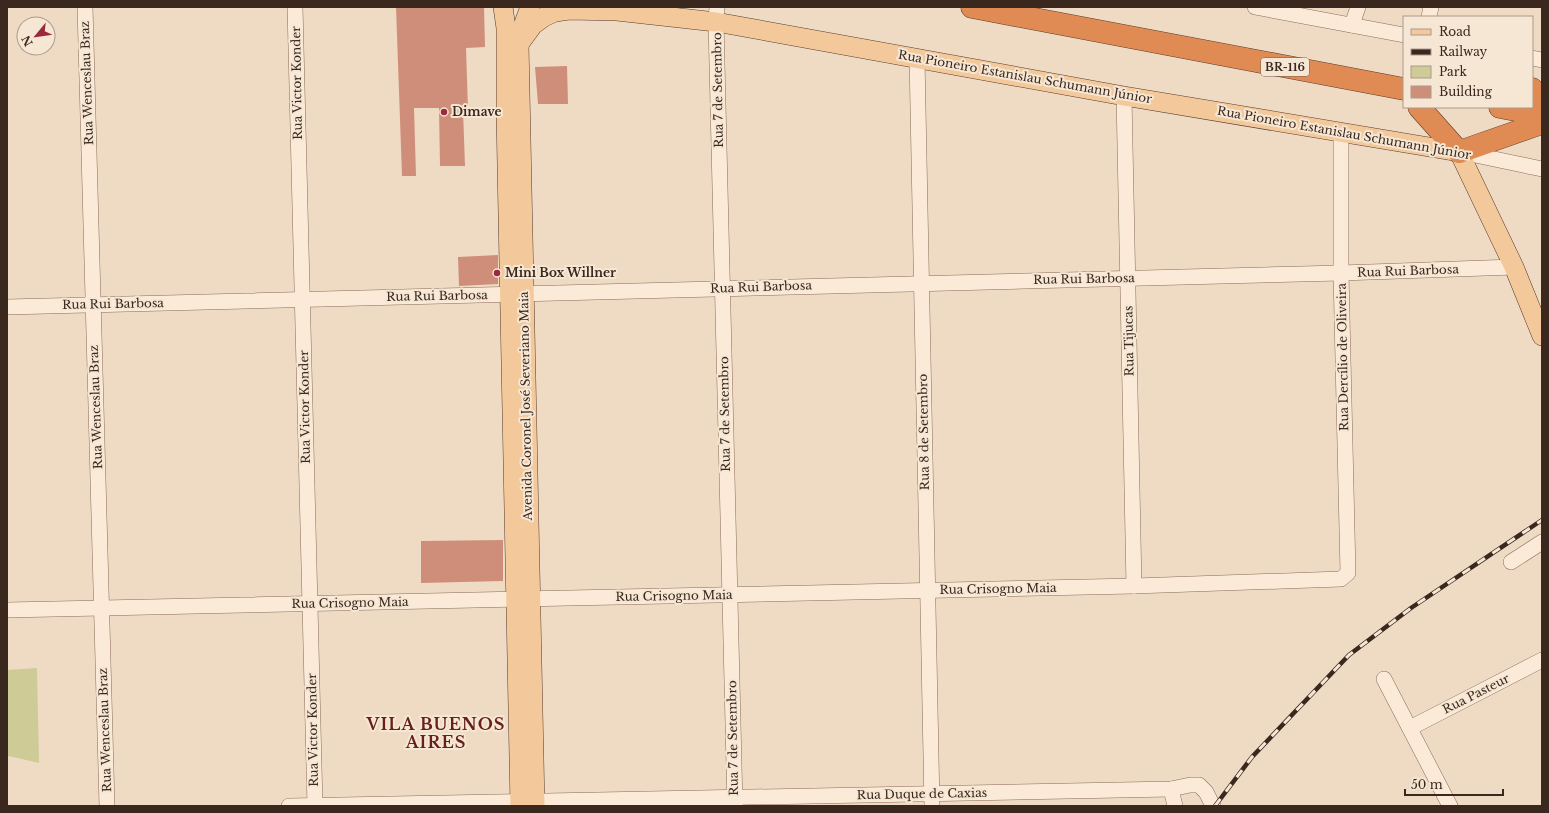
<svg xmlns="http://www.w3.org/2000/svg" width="1549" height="813" font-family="'Libre Baskerville',serif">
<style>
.green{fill:#cecb97}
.building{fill:#ce8e79}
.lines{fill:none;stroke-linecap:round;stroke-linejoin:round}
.minor-casing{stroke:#8a6c5a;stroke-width:16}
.major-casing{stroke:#583b2e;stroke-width:20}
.highway-casing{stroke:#583b2e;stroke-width:23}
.minor{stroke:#faead7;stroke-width:15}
.major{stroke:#f3c99b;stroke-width:19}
.highway{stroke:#e08b53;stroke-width:22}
.rail-casing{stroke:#3a271e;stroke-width:4.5}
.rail{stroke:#f6e7d4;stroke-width:3;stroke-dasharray:9;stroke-linecap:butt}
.poi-dot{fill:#9b283c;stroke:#f6e7d4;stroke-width:1.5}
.labels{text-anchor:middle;stroke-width:4;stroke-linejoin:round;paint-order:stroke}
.shield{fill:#f6e7d4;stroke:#726155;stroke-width:1}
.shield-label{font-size:11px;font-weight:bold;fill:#3a271e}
.street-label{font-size:12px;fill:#3a271e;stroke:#f6e7d4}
.poi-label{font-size:12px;font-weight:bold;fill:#3a271e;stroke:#f6e7d4;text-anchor:start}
.district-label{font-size:16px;font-weight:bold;letter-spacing:1px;fill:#68201c;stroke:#f6e7d4}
</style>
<rect width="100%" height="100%" fill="#efdbc4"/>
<polygon class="green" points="37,668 39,763 9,756 7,757 7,670"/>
<g class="building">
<polygon points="396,7 484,7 485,47 466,48 468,110 463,110 465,166 440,166 439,108 414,108 416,176 402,176"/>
<polygon points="567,66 568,104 538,104 535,67"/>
<polygon points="498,255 498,284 459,286 458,257"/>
<polygon points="503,540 503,581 421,583 421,541"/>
</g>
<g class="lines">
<defs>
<g id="minor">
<polyline points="85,7 107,806"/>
<polyline points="295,7 315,806"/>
<polyline points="717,7 716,22 735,806"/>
<polyline points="1255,7 1404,35"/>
<polyline points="1429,17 1431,7"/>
<polyline points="1352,25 1358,7"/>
<polyline points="917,58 932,806"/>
<polyline points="1532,58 1542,60"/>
<polyline points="1124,96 1134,586"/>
<polyline points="1461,152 1542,169"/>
<polyline points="7,307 1341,273 1514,267"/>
<polyline points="1511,562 1542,542"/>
<polyline points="7,610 1134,586 1341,579 1348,573 1341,273 1341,132"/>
<polyline points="1384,679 1450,806"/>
<polyline points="1410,728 1542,660"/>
<polyline points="1171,789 1175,806"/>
<polyline points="289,806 1171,789 1190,785 1199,785 1206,792 1213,806"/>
</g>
<g id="major">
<polyline points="503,7 506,28 506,115 520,806"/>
<polyline points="530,7 519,37 519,44 535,806"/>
<polyline points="519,44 533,25 544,17 555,12 569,10 617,11 716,22 1124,96 1459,152 1514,267 1542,336"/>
</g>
<g id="highway">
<polyline points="972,7 1404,89"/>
<polyline points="1532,89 1542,100"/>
<polyline points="1419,107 1459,152 1542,123"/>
<polyline points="1500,107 1542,115"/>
</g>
</defs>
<use href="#minor" class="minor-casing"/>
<use href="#major" class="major-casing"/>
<use href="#highway" class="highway-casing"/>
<use href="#minor" class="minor"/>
<use href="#major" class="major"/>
<use href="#highway" class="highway"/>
<defs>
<polyline id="rail" points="1215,806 1252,757 1349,655 1411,608 1542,520"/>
</defs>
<use href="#rail" class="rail-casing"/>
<use href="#rail" class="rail"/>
</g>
<g class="poi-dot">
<circle cx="444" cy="112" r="4"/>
<circle cx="497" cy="273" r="4"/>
</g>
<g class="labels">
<rect class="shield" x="1261" y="58" width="48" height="18" rx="3"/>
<g class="shield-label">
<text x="1285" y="71">BR-116</text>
</g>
<g class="street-label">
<text transform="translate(1025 77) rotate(10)" y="4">Rua Pioneiro Estanislau Schumann Júnior</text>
<text transform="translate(87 83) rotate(-92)" y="4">Rua Wenceslau Braz</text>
<text transform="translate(297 83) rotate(-91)" y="4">Rua Victor Konder</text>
<text transform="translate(718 90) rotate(-91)" y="4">Rua 7 de Setembro</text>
<text transform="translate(1344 133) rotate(10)" y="4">Rua Pioneiro Estanislau Schumann Júnior</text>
<text transform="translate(1408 271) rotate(-2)" y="4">Rua Rui Barbosa</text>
<text transform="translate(1084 279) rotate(-1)" y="4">Rua Rui Barbosa</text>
<text transform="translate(761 287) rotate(-2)" y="4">Rua Rui Barbosa</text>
<text transform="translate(437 296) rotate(-1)" y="4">Rua Rui Barbosa</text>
<text transform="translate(113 304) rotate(-1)" y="4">Rua Rui Barbosa</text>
<text transform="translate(1129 341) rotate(-91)" y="4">Rua Tijucas</text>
<text transform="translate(1343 357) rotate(-91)" y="4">Rua Dercílio de Oliveira</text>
<text transform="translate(526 406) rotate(-91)" y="4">Avenida Coronel José Severiano Maia</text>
<text transform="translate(96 407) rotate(-92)" y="4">Rua Wenceslau Braz</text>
<text transform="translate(305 407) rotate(-91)" y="4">Rua Victor Konder</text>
<text transform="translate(725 414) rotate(-91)" y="4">Rua 7 de Setembro</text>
<text transform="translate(924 432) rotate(-91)" y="4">Rua 8 de Setembro</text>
<text transform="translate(998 589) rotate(-1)" y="4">Rua Crisogno Maia</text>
<text transform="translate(674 596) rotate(-1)" y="4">Rua Crisogno Maia</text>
<text transform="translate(350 603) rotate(-1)" y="4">Rua Crisogno Maia</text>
<text transform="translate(1476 694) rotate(-27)" y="4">Rua Pasteur</text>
<text transform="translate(105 730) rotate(-92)" y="4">Rua Wenceslau Braz</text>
<text transform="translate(313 730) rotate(-91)" y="4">Rua Victor Konder</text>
<text transform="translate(733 738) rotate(-91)" y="4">Rua 7 de Setembro</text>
<text transform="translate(922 794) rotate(-1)" y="4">Rua Duque de Caxias</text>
</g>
<g class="poi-label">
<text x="452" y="116">Dimave</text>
<text x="505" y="277">Mini Box Willner</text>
</g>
<g class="district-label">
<text x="436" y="730">VILA BUENOS<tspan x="436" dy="18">AIRES</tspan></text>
</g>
</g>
<rect width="1549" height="813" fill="none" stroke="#3a271e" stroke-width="16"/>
<rect x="1403" y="16" width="130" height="92" fill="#f6e7d4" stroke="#ab9a8b"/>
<rect x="1411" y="29" width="20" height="6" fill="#f3c99b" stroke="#ab9a8b"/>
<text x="1439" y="36" font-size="12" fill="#3a271e">Road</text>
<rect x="1411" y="49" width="20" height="6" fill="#3a271e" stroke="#ab9a8b"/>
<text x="1439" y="56" font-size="12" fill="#3a271e">Railway</text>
<rect x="1411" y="66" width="20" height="12" fill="#cecb97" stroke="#ab9a8b"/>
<text x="1439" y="76" font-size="12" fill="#3a271e">Park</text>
<rect x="1411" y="86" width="20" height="12" fill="#ce8e79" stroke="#ab9a8b"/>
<text x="1439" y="96" font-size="12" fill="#3a271e">Building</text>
<g transform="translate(36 36) rotate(241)"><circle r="19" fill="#f6e7d4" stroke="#ab9a8b"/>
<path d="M0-3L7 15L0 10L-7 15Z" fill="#9b283c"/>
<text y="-6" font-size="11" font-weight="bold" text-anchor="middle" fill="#3a271e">N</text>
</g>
<path d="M1405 789v6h98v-6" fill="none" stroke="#3a271e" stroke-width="2"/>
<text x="1411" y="789" font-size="12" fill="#3a271e" stroke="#f6e7d4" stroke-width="3" paint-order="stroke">50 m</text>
</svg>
